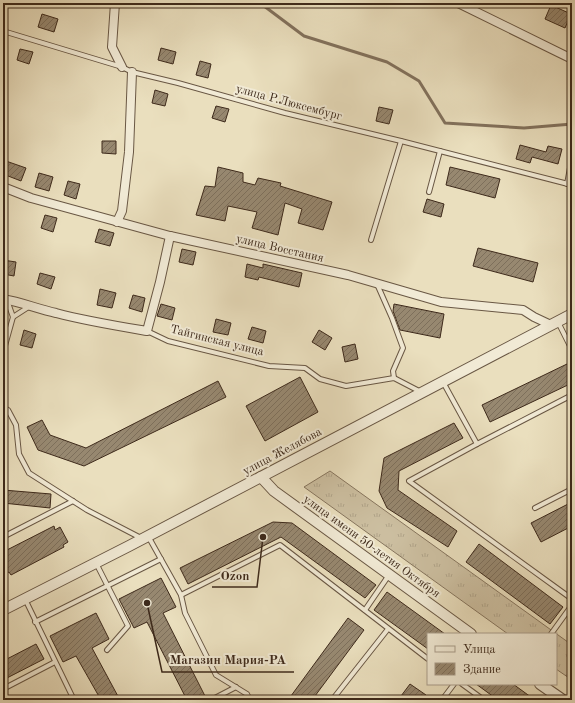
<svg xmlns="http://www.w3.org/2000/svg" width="575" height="703" font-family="'Old Standard TT',serif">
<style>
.grass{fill:url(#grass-tufts);stroke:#86755e}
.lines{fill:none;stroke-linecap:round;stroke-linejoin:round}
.stream{stroke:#82715c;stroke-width:3}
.building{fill:url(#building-hatch);stroke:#3e2a1b}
.service-casing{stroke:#695744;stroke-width:6}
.minor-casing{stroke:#695744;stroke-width:10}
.tertiary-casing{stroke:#695744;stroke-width:12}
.service{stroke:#f1ead5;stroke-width:4}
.minor{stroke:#f1ead5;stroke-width:8}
.tertiary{stroke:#f1ead5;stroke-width:10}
.labels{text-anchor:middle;stroke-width:4;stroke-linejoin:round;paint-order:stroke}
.street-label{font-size:12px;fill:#3e2a1b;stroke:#f1ead5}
.leader{fill:none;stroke:#3e2a1b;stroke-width:1.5}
.callout-dot{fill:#3e2a1b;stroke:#f1ead5;stroke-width:1.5}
.callout-label{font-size:13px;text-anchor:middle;font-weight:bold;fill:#3e2a1b;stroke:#f1ead5;stroke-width:4;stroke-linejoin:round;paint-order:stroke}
</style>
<defs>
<pattern id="grass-tufts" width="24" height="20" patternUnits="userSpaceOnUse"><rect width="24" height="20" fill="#cdc0a2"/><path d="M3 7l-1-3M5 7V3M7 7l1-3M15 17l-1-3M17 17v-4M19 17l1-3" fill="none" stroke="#b1a58b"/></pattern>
<pattern id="building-hatch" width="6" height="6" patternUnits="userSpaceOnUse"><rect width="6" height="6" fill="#978870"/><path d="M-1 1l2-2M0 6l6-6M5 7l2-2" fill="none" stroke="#7d6f5b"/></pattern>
</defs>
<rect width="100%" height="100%" fill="#eadfbe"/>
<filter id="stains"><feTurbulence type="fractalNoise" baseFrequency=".005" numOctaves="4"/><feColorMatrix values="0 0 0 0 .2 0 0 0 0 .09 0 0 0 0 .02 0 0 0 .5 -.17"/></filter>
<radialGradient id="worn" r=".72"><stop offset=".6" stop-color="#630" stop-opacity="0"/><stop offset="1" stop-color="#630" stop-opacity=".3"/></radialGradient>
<polygon class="grass" points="330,471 572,645 572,680 556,669 556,634 508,634 304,487"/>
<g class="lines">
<polyline class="stream" points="260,3 304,36 387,62 419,81 445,123 524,128 572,124"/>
</g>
<g class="building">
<polygon points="551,5 571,14 565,28 545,19"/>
<polygon points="42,14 58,19 54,32 38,27"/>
<polygon points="161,48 176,52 173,64 158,60"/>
<polygon points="20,49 33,52 29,64 17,60"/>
<polygon points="200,61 211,64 208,78 196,75"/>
<polygon points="155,90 168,94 165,106 152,103"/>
<polygon points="216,106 229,109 225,122 212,118"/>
<polygon points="379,107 393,110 389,124 376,121"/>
<polygon points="102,141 116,141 116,154 102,153"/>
<polygon points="520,145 546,152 548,146 562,149 558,164 532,157 530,163 516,159"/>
<polygon points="3,160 26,168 21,181 3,174"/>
<polygon points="218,167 243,173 243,182 255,185 258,178 281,183 280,186 332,202 323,230 298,223 302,209 285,203 278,235 252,228 257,212 228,206 225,221 196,215 205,186 215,187"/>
<polygon points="450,167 500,179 495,198 446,185"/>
<polygon points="39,173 53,177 49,191 35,187"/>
<polygon points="68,181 80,184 76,199 64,195"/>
<polygon points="427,199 444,204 441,217 423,212"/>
<polygon points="45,215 57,218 53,232 41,228"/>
<polygon points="99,229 114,233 110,246 95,242"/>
<polygon points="478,248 538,263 533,282 473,266"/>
<polygon points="182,249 196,252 193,265 179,262"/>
<polygon points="3,260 16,262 14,276 3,274"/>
<polygon points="247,264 263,268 263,264 302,273 299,287 259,277 258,280 245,277"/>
<polygon points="40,273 55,277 51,289 37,284"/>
<polygon points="100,289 116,293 112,308 97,305"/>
<polygon points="133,295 145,298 142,312 129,308"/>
<polygon points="161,304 175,308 172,320 157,316"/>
<polygon points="394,304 444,314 440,338 400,330 393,311"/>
<polygon points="216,319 231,323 228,335 213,332"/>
<polygon points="252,327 266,331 263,343 248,339"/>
<polygon points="24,330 36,334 32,348 20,345"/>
<polygon points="319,330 332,338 325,350 312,342"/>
<polygon points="355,344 358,359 345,362 342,347"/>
<polygon points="567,364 572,374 572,383 490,422 482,405"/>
<polygon points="300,377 318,412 265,441 246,406"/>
<polygon points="218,381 226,397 84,466 38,450 27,427 42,420 50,435 86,448"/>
<polygon points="454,423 463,438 399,471 398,490 457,531 448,547 387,508 379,491 384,458"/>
<polygon points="3,490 51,494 50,508 3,503"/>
<polygon points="572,502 572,526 541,542 531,523"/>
<polygon points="273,522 292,523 376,585 365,598 281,537 188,584 180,568"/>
<polygon points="54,526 55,530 60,527 68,542 63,545 64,547 11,575 9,572 3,575 3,552"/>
<polygon points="479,544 563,607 550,624 466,562"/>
<polygon points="161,578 176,607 163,613 206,698 202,700 187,700 147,622 134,628 119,599"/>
<polygon points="387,592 445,634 428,634 428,649 374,610"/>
<polygon points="96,613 109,639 92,648 120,700 101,700 76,656 63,662 50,636"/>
<polygon points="348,618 364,630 312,700 288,700"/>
<polygon points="36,644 44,659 3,680 3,661"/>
<polygon points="410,684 426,695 422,700 398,700"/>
<polygon points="476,684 513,684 535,700 498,700"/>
</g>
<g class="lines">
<defs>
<g id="service">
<polyline points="3,31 122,67 132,72 178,83 285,113 401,141 572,185"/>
<polyline points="567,184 572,157"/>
<polyline points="429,192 440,151"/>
<polyline points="371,240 401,141"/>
<polyline points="377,284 392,318 403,348 393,371 394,378"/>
<polyline points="7,300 13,317 30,306"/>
<polyline points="558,322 572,350"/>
<polyline points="147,331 168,341 269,366 305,368 320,379 346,386 394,378 421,392"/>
<polyline points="3,353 13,317"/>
<polyline points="443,382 477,444"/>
<polyline points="572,395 477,444 409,481 572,599"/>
<polyline points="3,407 8,410 16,425 19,454 29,473 87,510 141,538"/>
<polyline points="535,508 572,489"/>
<polyline points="148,536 181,595 185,613 216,675 247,694 250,700"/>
<polyline points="3,537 73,501"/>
<polyline points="96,563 128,626 107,650"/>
<polyline points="181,595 280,545 428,659"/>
<polyline points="25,599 74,700"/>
<polyline points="365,610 389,575"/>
<polyline points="35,622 161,559"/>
<polyline points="551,634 572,605"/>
<polyline points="462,684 484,700"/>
<polyline points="3,689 55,662"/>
<polyline points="211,700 236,687"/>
<polyline points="332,700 388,629"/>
<polyline points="442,700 454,684"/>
</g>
<g id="minor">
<polyline points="115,3 112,47 122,67"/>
<polyline points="458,3 572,59"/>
<polyline points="3,187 31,198 170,236 348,275 441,302 523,310 534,317 551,325"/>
<polyline points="117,222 122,211 129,152 132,72"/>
<path d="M3,299c18,3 35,10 53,14 30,8 61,13 91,18l13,-49 10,-46"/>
</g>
<g id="tertiary">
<polyline points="261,477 274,491 471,634"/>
<polyline points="3,610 129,546 572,314"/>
<polyline points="540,684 563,700"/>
</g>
</defs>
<use href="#service" class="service-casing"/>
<use href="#minor" class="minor-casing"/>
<use href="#tertiary" class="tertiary-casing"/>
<use href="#service" class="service"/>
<use href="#minor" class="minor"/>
<use href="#tertiary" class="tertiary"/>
</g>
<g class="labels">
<g class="street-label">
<text transform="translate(289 102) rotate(15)" y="4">улица Р.Люксембург</text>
<text transform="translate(280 248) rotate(13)" y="4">улица Восстания</text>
<text transform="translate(217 340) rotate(14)" y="4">Тайгинская улица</text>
<text transform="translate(282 451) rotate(-28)" y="4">улица Желябова</text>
<text transform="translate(372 546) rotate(36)" y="4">улица имени 50-летия Октября</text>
</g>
</g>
<path class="leader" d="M263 537L257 587H212M147 603L162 672H294"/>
<g class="callout-dot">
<circle cx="263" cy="537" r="4"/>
<circle cx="147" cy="603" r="4"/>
</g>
<g class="callout-label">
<text x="235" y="580">Ozon</text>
<text x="228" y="664">Магазин Мария-РА</text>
</g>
<rect width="575" height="703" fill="none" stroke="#eadfbe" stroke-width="16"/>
<rect x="4" y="4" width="567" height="695" fill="none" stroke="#3e2a1b" stroke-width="2"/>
<rect x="8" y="8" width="559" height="687" fill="none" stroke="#3e2a1b"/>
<rect x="427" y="633" width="130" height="52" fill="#f1ead5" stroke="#a99d8b"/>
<rect x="435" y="646" width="20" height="6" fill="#f1ead5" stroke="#a99d8b"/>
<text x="463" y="653" font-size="12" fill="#3e2a1b">Улица</text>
<rect x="435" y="663" width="20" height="12" fill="url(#building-hatch)" stroke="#a99d8b"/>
<text x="463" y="673" font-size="12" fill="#3e2a1b">Здание</text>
<rect width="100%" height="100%" filter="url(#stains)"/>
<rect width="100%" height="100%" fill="url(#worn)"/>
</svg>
